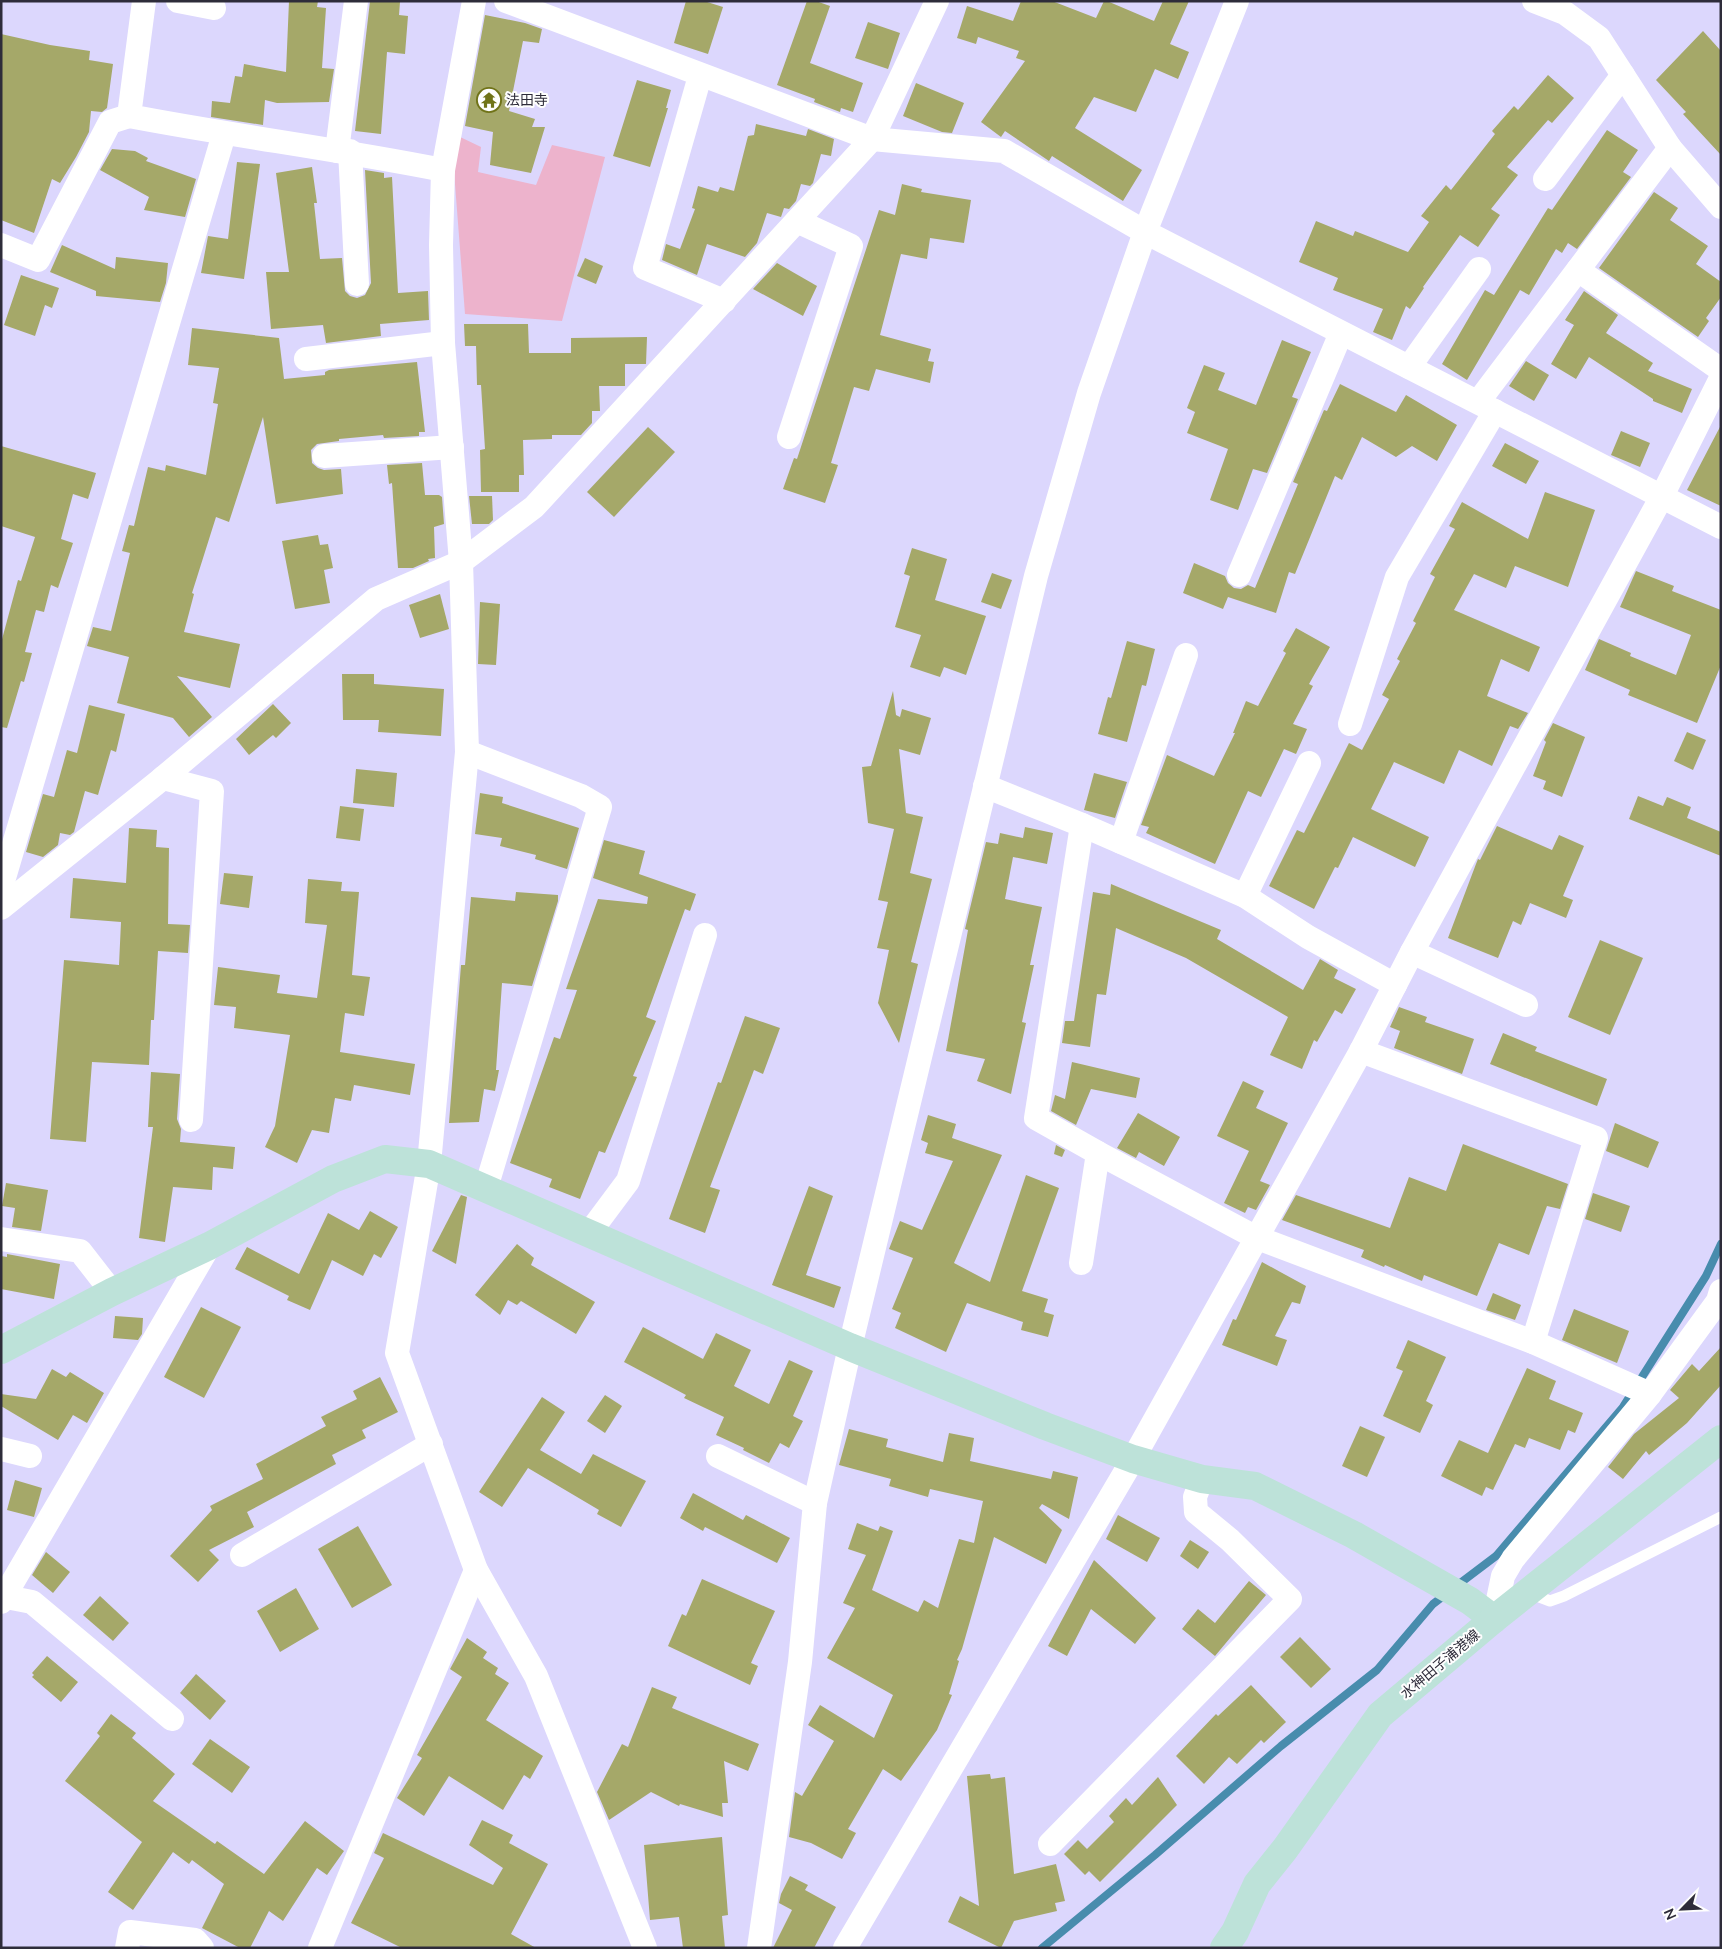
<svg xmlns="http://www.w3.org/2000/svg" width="1722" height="1949" font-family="Mulish,'Noto Sans JP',sans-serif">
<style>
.green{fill:#edb3cc}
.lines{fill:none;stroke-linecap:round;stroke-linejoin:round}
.stream{stroke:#488cad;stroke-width:8}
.building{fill:#a5a869}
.lane{stroke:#fff;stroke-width:11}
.street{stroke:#fff;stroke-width:24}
.secondary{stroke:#bde2d9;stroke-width:28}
.labels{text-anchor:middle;stroke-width:4;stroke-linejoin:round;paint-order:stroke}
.poi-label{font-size:14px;fill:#2e2c3a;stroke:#fefefe;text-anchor:start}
.street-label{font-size:14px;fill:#2e2c3a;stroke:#fefefe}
</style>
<rect width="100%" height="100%" fill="#dcd7fd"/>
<polygon class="green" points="456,135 481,147 478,172 536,185 552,145 605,157 562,321 465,314 454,171"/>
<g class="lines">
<g class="stream">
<polyline points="1455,1587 1496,1556 1623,1407 1706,1276 1721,1244"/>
<polyline points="1042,1948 1155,1855 1281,1746 1377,1670 1433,1604 1446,1594"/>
</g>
</g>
<g class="building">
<polygon points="289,1 318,1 317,7 326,8 322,68 334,69 329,102 277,103 265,100 263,125 211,117 212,101 230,103 235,76 242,77 244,64 286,72"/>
<polygon points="370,1 400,2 399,15 408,16 405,54 387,52 381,134 355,131"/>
<polygon points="686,1 704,1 723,7 708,54 674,43"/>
<polygon points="807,1 816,1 830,6 810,63 863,83 853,112 841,108 840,112 814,102 815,99 777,85"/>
<polygon points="1021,1 1052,1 1096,18 1104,1 1107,1 1154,21 1163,1 1189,1 1170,44 1189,52 1178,79 1155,69 1136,112 1094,97 1075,128 1142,170 1123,201 1052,156 1049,161 1005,131 1001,137 981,122 1025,61 1016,58 1019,51 978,37 976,44 957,38 967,6 1013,21"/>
<polygon points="485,15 525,23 542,29 539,43 523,41 509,111 535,119 532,127 545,127 531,173 490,165 493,132 465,126"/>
<polygon points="868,22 900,33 888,69 855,58"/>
<polygon points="1703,31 1721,51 1721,155 1683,114 1686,112 1656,80"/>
<polygon points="1,34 50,45 90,51 89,60 113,64 107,108 102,112 91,111 89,132 76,157 60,183 52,179 34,233 1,220"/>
<polygon points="1548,75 1574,98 1552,123 1548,120 1507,167 1518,175 1491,209 1500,215 1478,247 1460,235 1423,287 1424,288 1410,309 1406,306 1392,340 1373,332 1383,309 1333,290 1338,278 1299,262 1316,221 1353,236 1355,231 1408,252 1429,222 1421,216 1446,185 1451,190 1495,134 1492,131 1514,106 1518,110"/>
<polygon points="637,80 671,90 666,108 668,108 650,167 613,156"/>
<polygon points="916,83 964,103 952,133 942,132 903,116"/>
<polygon points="756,124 806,136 808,129 834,139 831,156 821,154 813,183 810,186 801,184 796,201 789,209 784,208 781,217 767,213 757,243 745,257 707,244 697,275 662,260 666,244 680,249 695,209 692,208 698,186 718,192 720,187 734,191 748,136 754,135"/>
<polygon points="1607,130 1638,150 1623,172 1631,177 1577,249 1568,243 1562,253 1556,249 1529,295 1520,290 1467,380 1442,364 1485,290 1494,295 1548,208 1552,210"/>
<polygon points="112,149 135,151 148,158 146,161 196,179 185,217 144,210 149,197 100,170"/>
<polygon points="237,162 260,164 244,279 201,273 208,236 228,239"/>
<polygon points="312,167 317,203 314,203 320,259 342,258 345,291 350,296 357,298 365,295 371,283 365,170 384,173 384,178 392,177 398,293 428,291 429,320 380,324 381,336 326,343 323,325 271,329 266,272 289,272 276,173"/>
<polygon points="902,184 922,189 921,192 971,200 964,243 930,238 927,259 901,254 880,335 931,349 928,361 934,362 930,383 876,369 869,391 854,387 831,463 838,465 825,503 783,489 794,458 797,459 879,210 895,215"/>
<polygon points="1654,192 1678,208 1670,220 1708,246 1696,264 1721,282 1721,297 1706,318 1709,321 1698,337 1599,268"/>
<polygon points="62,245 115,269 116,257 168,263 166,283 160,302 96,296 96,291 50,272"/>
<polygon points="585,258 603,266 596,284 577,276"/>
<polygon points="777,263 817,286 803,316 753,289"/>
<polygon points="21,275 59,288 52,308 45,305 35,336 4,325"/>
<polygon points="1584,291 1618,315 1606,333 1653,363 1648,371 1692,389 1682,413 1653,401 1653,399 1589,357 1576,379 1551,364 1574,325 1565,320"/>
<polygon points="464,324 528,324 529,353 571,353 571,338 647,337 646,364 625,364 625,386 599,386 600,411 592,411 592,423 581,435 552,435 552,439 523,440 524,475 519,475 519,492 481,492 480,450 485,449 481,385 477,385 476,346 465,346"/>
<polygon points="192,328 279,338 284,379 325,375 325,372 329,370 417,362 425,432 419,432 419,436 384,438 383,435 339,439 339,441 317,444 311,450 312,463 318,468 324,470 341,469 343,494 276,504 263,417 229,522 216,517 192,593 194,594 184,632 240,644 230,688 177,676 212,717 189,737 173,718 117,703 129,657 87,646 93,627 111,631 130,553 122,551 129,525 134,526 148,467 165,471 166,465 206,475 218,404 213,403 219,368 188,365"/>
<polygon points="1282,340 1311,352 1292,397 1298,399 1267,473 1253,469 1238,510 1210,500 1228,449 1187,433 1195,412 1187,408 1204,365 1225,373 1218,390 1256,405"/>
<polygon points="1526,361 1549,375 1534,401 1509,386"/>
<polygon points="1340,384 1396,412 1406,395 1457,425 1437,461 1412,446 1396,457 1362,437 1342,480 1335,476 1295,574 1289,572 1276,613 1228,597 1223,609 1183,593 1194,563 1225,576 1228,583 1234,588 1241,589 1248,585 1255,588 1298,484 1293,482 1324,410 1327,411"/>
<polygon points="1721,425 1721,506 1687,490"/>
<polygon points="648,427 675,452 614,517 587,492"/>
<polygon points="1621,431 1650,443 1640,467 1611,455"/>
<polygon points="1505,443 1539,461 1526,484 1492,466"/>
<polygon points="1,446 96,473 88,499 73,494 61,539 73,543 58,588 51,585 44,612 36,610 25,652 32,653 24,682 21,681 7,728 1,727 1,643 18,580 21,581 35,537 1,526"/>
<polygon points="422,463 425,495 439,495 442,497 444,524 434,527 435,558 428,559 429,561 413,568 398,568 392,483 389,484 387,465"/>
<polygon points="1545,492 1595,510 1568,587 1515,566 1506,588 1474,574 1454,610 1540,647 1529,672 1501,659 1487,696 1528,713 1518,729 1510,726 1492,766 1459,750 1444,784 1394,762 1371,809 1429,837 1415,867 1353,837 1338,868 1335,867 1314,909 1269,886 1297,830 1304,833 1349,743 1362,750 1389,699 1382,695 1400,661 1397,659 1416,623 1413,621 1435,577 1430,574 1455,529 1449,526 1462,502 1528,539"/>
<polygon points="469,496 492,496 493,520 489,524 472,524"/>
<polygon points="318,535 320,545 328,544 333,568 324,570 330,603 295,609 282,541"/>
<polygon points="912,548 947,559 935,600 986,616 966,675 944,667 940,677 910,667 921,635 895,627 910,576 904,574"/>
<polygon points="1636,571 1674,586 1672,591 1721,610 1721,665 1697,723 1628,695 1630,690 1585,670 1599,639 1631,653 1630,656 1676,675 1691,635 1620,607"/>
<polygon points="992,573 1012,580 1001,609 981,602"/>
<polygon points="440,594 449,629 420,638 409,605"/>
<polygon points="480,602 500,604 496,665 478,664"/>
<polygon points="1296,628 1330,647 1309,684 1313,686 1293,724 1307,729 1296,754 1284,749 1261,797 1248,791 1215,864 1146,833 1149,827 1141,825 1167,755 1214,776 1235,733 1233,733 1246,701 1258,706 1286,653 1283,651"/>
<polygon points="1127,641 1155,649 1146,686 1142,685 1127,742 1098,734 1108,697 1111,698"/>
<polygon points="342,674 374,674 374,684 444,689 441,736 378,732 379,720 343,720"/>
<polygon points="893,691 896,715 900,717 902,709 931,718 920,755 899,749 906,813 923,817 910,873 932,879 911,962 918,964 899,1043 878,1003 889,950 877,948 888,902 878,900 894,829 868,823 862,767 871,766"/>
<polygon points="273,704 291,723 276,738 273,735 249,755 236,739"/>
<polygon points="89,705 125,714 116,752 111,750 98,795 85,791 74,832 70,835 60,833 58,845 43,857 26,852 43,794 54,797 67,750 77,753"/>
<polygon points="1553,723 1585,737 1562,797 1543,789 1546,781 1533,776 1546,742 1544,740"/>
<polygon points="1687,732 1706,740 1693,770 1674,761"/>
<polygon points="356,769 397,773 394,807 353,803"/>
<polygon points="1094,773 1127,782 1115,818 1084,810"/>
<polygon points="480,793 503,797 502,803 579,828 567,869 535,859 536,855 500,846 502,838 475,834"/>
<polygon points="1638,796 1663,806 1667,797 1691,807 1687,818 1721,832 1721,856 1629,819"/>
<polygon points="340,806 364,809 360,841 336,838"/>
<polygon points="1497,826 1552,850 1559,835 1584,846 1563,896 1573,900 1566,918 1530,903 1521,925 1513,921 1498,958 1448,938 1476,864 1478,859 1480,860"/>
<polygon points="1025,827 1053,833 1047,864 1013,857 1005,899 1042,907 1030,965 1034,965 1022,1022 1026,1023 1011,1094 977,1081 985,1059 946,1051 968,930 965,929 986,842 998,844 1000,833 1023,838"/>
<polygon points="129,828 157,830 156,847 169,848 168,924 190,925 188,953 158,951 154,1020 151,1020 149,1065 92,1062 86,1142 50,1139 64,960 119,965 121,922 70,918 73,878 126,883"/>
<polygon points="604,840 645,851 639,874 696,894 690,911 685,909 646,1017 656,1021 633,1076 637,1077 605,1153 599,1151 580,1199 549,1187 552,1179 510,1163 554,1037 560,1039 577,990 566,989 598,899 647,904 648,897 593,878"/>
<polygon points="224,873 253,876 249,908 220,904"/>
<polygon points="308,879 342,882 341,891 359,892 352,975 370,977 364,1016 345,1013 340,1052 415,1064 410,1095 354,1085 351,1101 335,1098 329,1133 312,1130 297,1163 265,1147 275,1126 290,1035 234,1028 236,1007 214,1005 218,967 280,975 277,993 317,998 327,925 305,923"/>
<polygon points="1111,884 1221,930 1217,939 1303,990 1320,959 1338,970 1334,978 1356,989 1342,1014 1335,1010 1317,1042 1314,1040 1302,1069 1270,1055 1288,1017 1186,958 1116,928 1106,995 1097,994 1090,1047 1062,1043 1065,1021 1074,1021 1093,892 1110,895"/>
<polygon points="516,892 558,895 558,901 532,986 502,983 496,1070 499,1070 495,1091 484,1089 479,1122 449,1123 461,965 465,965 471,897 515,901"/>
<polygon points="1600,940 1643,958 1610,1035 1568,1017"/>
<polygon points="1399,1007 1427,1017 1425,1022 1474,1039 1462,1074 1394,1048 1400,1031 1390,1027"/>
<polygon points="745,1016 780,1028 763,1074 754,1070 710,1187 720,1190 705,1233 669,1219 718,1082 721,1083"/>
<polygon points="1503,1033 1537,1047 1535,1051 1607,1079 1597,1106 1490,1064"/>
<polygon points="1072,1062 1140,1078 1136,1098 1091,1089 1076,1125 1051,1111 1055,1095 1065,1099"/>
<polygon points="151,1072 180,1074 177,1119 181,1129 180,1142 235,1147 233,1169 213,1167 212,1190 173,1187 165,1242 139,1238 153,1127 148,1127"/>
<polygon points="1243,1081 1264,1091 1256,1108 1288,1123 1260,1181 1270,1185 1256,1210 1248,1207 1245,1213 1224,1203 1249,1151 1217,1136"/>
<polygon points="1138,1113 1180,1137 1164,1166 1139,1152 1136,1158 1117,1148"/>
<polygon points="928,1115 956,1124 952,1138 1002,1155 954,1263 990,1282 1026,1175 1059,1188 1022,1291 1048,1299 1044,1312 1054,1315 1048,1337 1021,1330 1023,1322 967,1303 946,1352 895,1328 901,1313 892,1309 913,1258 889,1249 900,1221 922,1230 953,1161 925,1153 928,1143 921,1140"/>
<polygon points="1615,1123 1659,1142 1648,1168 1606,1151"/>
<polygon points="1463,1144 1568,1184 1560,1209 1547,1206 1529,1255 1499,1243 1477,1296 1424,1275 1422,1281 1385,1265 1384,1267 1361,1257 1364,1250 1282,1220 1296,1195 1390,1228 1409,1177 1446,1191"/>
<polygon points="1056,1145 1065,1150 1062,1157 1054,1154"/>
<polygon points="6,1183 48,1190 41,1231 12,1227 15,1208 2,1206"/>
<polygon points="809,1186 833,1196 806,1275 841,1287 834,1308 772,1285"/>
<polygon points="1593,1193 1630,1206 1621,1232 1585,1219"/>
<polygon points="461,1195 467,1197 456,1264 432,1251"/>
<polygon points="370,1211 398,1227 381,1258 374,1254 363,1276 332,1260 310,1310 287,1300 289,1296 235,1269 247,1247 299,1274 328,1213 359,1230"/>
<polygon points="517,1244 534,1258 531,1265 595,1302 576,1334 521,1301 517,1305 508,1300 500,1315 475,1295"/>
<polygon points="7,1254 60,1264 54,1299 1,1289 1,1256 7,1257"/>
<polygon points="1262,1262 1306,1286 1300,1304 1292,1302 1275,1336 1287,1340 1277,1366 1222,1345 1233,1319 1236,1320"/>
<polygon points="1493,1293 1521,1305 1515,1320 1486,1310"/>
<polygon points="201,1307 241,1327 204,1398 164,1377"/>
<polygon points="1574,1309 1629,1331 1617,1363 1562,1340"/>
<polygon points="115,1316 143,1318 142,1334 138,1340 113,1338"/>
<polygon points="643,1327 703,1359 716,1333 751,1350 734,1386 769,1404 789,1360 813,1371 793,1416 803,1421 789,1448 780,1443 769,1463 743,1450 744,1448 716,1435 724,1417 684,1398 686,1395 624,1362"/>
<polygon points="1408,1340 1446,1357 1426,1401 1433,1405 1420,1433 1383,1416 1403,1371 1396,1368"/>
<polygon points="1721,1347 1721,1385 1687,1423 1649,1455 1646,1451 1623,1479 1608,1467 1634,1434 1679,1398 1670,1390 1692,1364 1699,1371"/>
<polygon points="1527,1368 1556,1381 1549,1399 1583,1413 1575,1433 1568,1430 1560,1450 1529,1438 1525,1448 1515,1444 1493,1490 1486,1487 1482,1496 1441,1476 1459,1440 1488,1453"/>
<polygon points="52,1369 66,1377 70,1372 104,1393 87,1423 73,1415 58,1440 1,1406 1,1394 36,1399"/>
<polygon points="380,1377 398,1412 362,1430 366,1438 332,1455 336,1464 247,1512 254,1527 209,1550 219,1560 198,1582 170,1556 212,1510 210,1506 263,1479 256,1464 326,1426 321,1417 357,1399 353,1391"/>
<polygon points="605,1395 622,1406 605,1433 587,1421"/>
<polygon points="542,1397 565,1412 540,1450 581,1474 593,1454 646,1481 621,1527 597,1514 599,1510 528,1468 502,1507 479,1492"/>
<polygon points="1360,1426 1385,1437 1367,1477 1342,1466"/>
<polygon points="849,1429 888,1439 886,1447 943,1462 949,1433 974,1438 970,1461 1051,1479 1053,1471 1078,1477 1069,1519 1042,1504 1039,1508 1062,1530 1046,1564 994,1537 962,1649 957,1660 959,1661 949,1694 952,1695 937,1730 901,1781 883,1769 848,1829 856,1833 842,1859 811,1843 789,1837 795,1792 802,1796 834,1741 808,1725 820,1705 874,1738 893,1695 827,1658 855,1608 843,1603 866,1555 848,1549 857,1523 878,1531 880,1526 893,1531 872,1590 918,1612 924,1600 938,1608 959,1539 974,1543 983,1501 930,1489 928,1497 889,1486 891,1479 839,1465"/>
<polygon points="15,1480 42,1488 34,1517 7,1510"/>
<polygon points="693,1493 743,1520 746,1515 790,1538 777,1563 705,1527 703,1531 680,1518"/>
<polygon points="1118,1515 1160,1538 1147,1562 1106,1539"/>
<polygon points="358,1526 392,1585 352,1608 318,1549"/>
<polygon points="1190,1540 1209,1552 1198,1569 1180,1556"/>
<polygon points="46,1552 70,1572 53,1593 32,1575"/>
<polygon points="1094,1560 1156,1618 1135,1644 1091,1609 1067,1656 1048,1646"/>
<polygon points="702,1579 775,1611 751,1663 758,1666 750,1685 668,1646 682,1614 686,1616"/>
<polygon points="1249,1581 1266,1595 1215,1656 1182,1629 1198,1609 1215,1623"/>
<polygon points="296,1588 319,1629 280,1652 257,1611"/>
<polygon points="100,1596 129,1623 113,1641 83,1615"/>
<polygon points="1300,1637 1331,1669 1311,1688 1280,1657"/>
<polygon points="467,1638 487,1652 483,1658 498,1668 495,1674 509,1683 486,1720 543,1756 530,1779 524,1775 503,1810 449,1776 424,1816 397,1798 422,1758 417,1755 462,1677 450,1669"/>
<polygon points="47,1656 78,1682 61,1702 32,1677 34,1675 32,1673"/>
<polygon points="196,1674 226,1701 210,1720 180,1693"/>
<polygon points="1251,1685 1286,1722 1264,1743 1261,1740 1237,1764 1229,1757 1204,1784 1176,1756 1216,1714 1218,1716"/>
<polygon points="652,1687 677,1697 672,1708 759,1744 748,1771 724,1761 728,1803 722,1803 723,1817 680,1804 679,1806 651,1792 609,1820 597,1792 622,1744 628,1747"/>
<polygon points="111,1714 136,1733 132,1738 175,1774 153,1801 215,1844 217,1841 264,1874 305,1821 344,1851 327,1875 317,1868 283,1921 269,1911 250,1948 240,1948 202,1928 224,1884 192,1860 189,1864 173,1852 133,1910 108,1892 142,1842 65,1781 100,1736 97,1733"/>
<polygon points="210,1739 250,1767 232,1793 192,1764"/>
<polygon points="990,1774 991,1779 1005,1777 1014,1874 1056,1864 1065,1901 1055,1903 1057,1911 1014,1921 1001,1948 948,1922 960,1896 979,1906 967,1776"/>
<polygon points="1158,1777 1177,1805 1100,1882 1089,1871 1085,1875 1064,1854 1078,1840 1087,1849 1114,1822 1109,1816 1126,1798 1132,1805"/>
<polygon points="482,1820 513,1835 509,1843 548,1864 511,1934 536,1948 402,1948 351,1923 384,1858 374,1853 383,1833 493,1885 503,1868 469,1845"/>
<polygon points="722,1837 728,1915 722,1916 725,1948 683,1948 679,1917 650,1920 644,1845"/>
<polygon points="790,1876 808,1885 805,1890 836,1907 814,1948 773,1948 792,1910 779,1903 781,1894"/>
</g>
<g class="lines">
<polyline class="lane" points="1529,1593 1550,1601 1564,1596 1721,1517"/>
<g class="street">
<path d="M144,1l-15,115c104,20 209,33 314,54"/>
<polyline points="178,1 214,8"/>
<polyline points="474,1 443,170 441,245 443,343 461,562 467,752 429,1164 397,1353 476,1570 536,1676 645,1948"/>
<polyline points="506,1 872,139 1004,151 1145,232 1721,527"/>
<polyline points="1534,1 1565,13 1599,38 1670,148 1721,207"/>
<polyline points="700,76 645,268 724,301"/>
<polyline points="337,151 356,1"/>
<polyline points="350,151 357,284"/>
<polyline points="1545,179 1623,75"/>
<polyline points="1,245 38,260 110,122 129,116"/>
<polyline points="1578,270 1721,370"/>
<polyline points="306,359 443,343"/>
<polyline points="1409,367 1479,269"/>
<polyline points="1478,402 1670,148"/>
<polyline points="789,437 851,246 797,221"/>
<polyline points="324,456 452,447"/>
<polyline points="1239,575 1341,333"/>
<polyline points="1350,724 1397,577 1495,411"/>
<polyline points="467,752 581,796 600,807 486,1188"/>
<polyline points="163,778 212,791 191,1120"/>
<polyline points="985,786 1082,825 1245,896 1308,937 1395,985"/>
<polyline points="1121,842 1186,655"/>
<polyline points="1,888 224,134"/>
<polyline points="1245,896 1309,763"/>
<polyline points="1,908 163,778 376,599 461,562 534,507 872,139 937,1"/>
<polyline points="1412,952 1526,1005"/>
<polyline points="1361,1051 1596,1138 1533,1342"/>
<polyline points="1098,1153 1255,1237 1533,1342 1650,1394"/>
<polyline points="590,1232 628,1181 705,935"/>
<polyline points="1,1239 80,1251 112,1292"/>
<polyline points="1081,1263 1098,1153 1036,1118 1082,825"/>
<polyline points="1,1449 30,1456"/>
<polyline points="718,1456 815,1503"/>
<polyline points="242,1555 431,1444"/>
<polyline points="1,1596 32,1602 172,1719"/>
<polyline points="1,1602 209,1246"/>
<polyline points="1494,1619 1503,1576 1513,1559 1650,1394 1718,1301 1721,1291"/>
<polyline points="1050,1844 1290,1599 1230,1540 1196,1512 1195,1497 1202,1479"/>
<polyline points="127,1948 130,1932 195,1940 202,1948"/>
<polyline points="320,1948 476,1570"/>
<polyline points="759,1948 800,1662 815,1503 850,1347 1036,576 1089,393 1145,232 1237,1"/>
<polyline points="845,1948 1133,1459 1361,1051 1412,952 1661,498 1721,378"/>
</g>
<g class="secondary">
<polyline points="1,1350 112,1292 209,1246 333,1179 385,1159 429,1164 850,1347 1045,1426 1133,1459 1202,1479 1255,1486 1354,1535 1470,1601 1494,1619"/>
<polyline points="1224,1948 1235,1932 1257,1884 1285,1849 1380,1715 1494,1619 1721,1439"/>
</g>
</g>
<defs>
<symbol id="temple-ring" viewBox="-11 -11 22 22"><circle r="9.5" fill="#fefefe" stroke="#707318" stroke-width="1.5"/><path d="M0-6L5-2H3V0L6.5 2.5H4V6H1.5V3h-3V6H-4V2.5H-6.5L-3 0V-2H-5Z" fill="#707318"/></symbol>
</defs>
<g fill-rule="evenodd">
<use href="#temple-ring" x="475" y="86" width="28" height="28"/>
</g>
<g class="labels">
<g class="poi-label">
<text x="506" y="105">法田寺</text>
</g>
<g class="street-label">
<text transform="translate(1440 1664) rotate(-40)" y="5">水神田子浦港線</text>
</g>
</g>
<rect width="1722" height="1949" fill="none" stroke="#2e2c3a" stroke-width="5"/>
<g transform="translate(1682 1909) rotate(246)" stroke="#fefefe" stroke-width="4" paint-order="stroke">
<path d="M0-4L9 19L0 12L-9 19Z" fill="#2e2c3a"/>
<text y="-8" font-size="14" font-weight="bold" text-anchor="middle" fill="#2e2c3a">N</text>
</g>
</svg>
